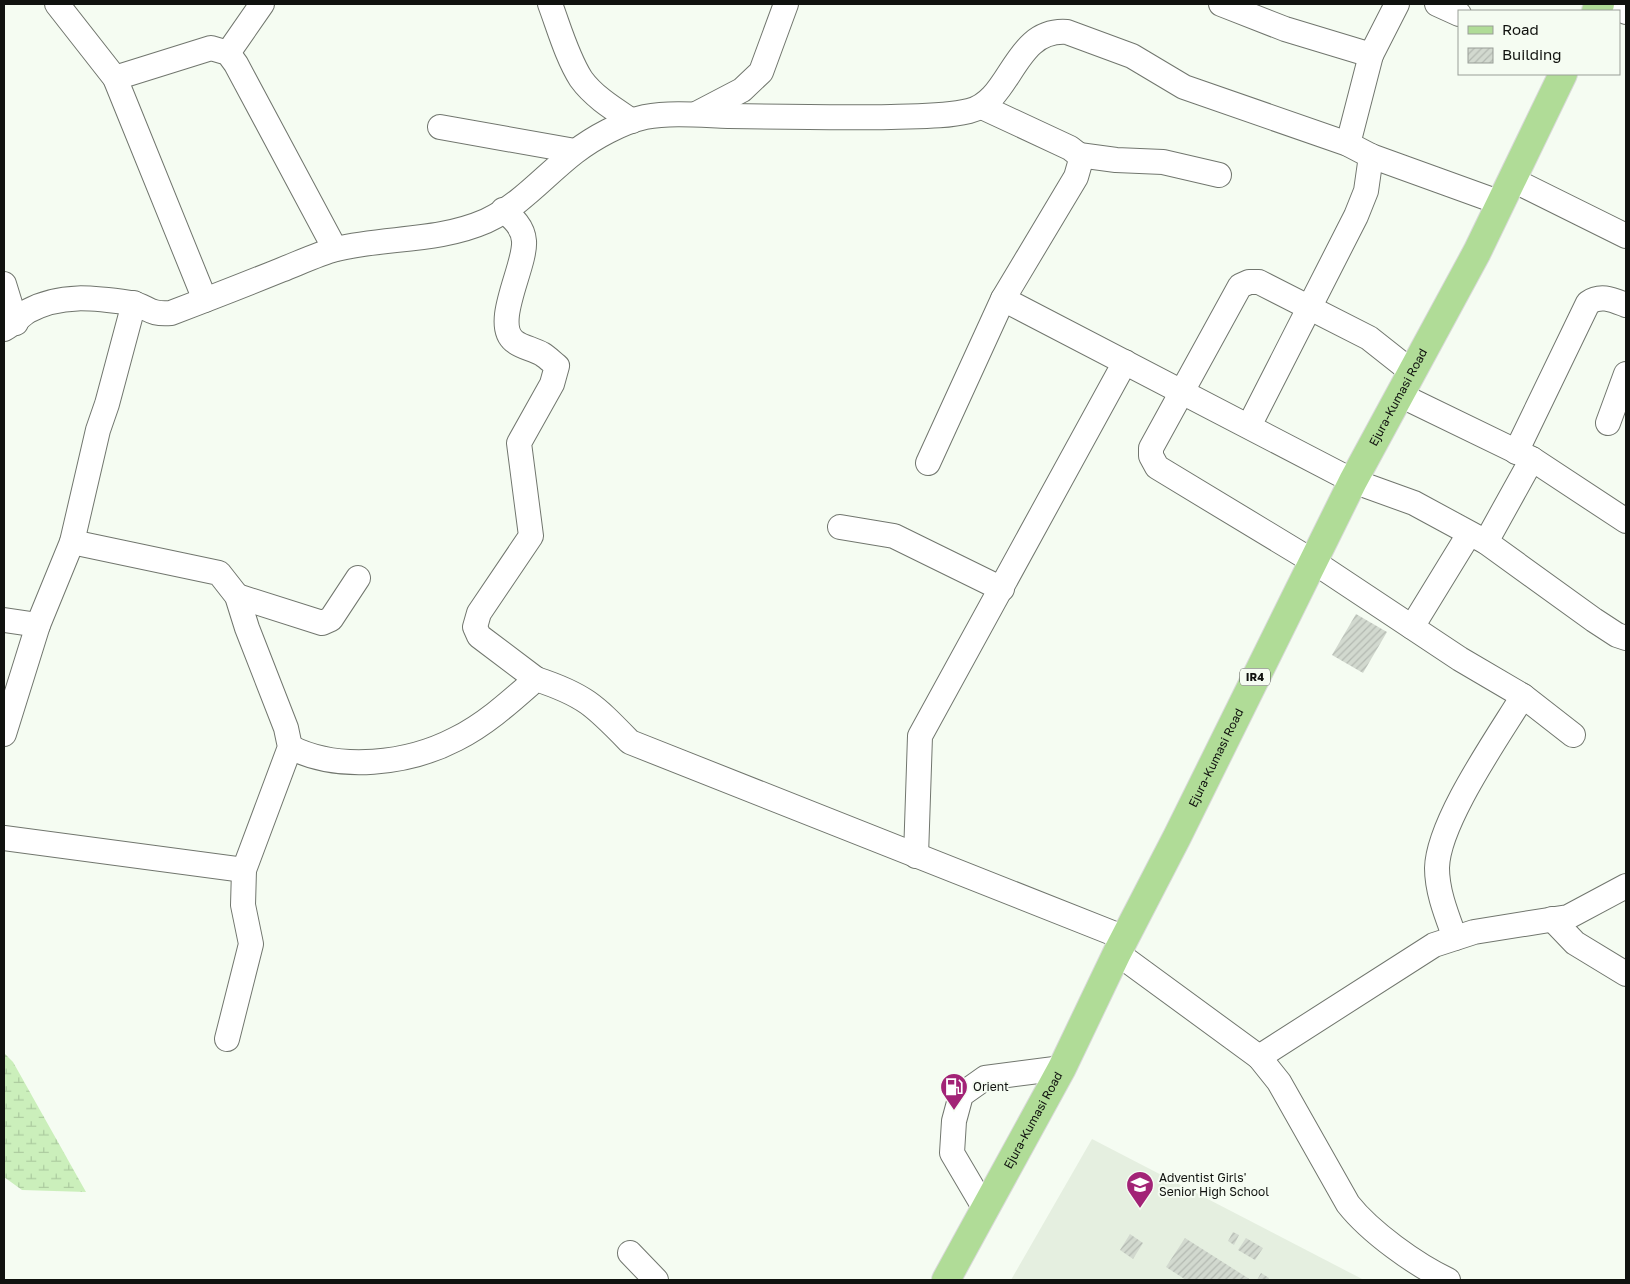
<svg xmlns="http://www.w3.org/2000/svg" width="1630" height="1284" font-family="'Golos Text',sans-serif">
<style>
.built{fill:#e5efe0}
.wetland{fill:url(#wetland-marsh)}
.building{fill:url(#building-hatch)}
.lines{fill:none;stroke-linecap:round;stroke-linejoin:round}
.minor-casing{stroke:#71766e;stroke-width:26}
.major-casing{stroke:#d9d9d9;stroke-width:30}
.minor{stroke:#fff;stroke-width:24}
.major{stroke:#b0dc97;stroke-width:28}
.labels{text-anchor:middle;stroke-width:4;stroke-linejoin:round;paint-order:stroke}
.shield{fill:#f5fcf2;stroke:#555853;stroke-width:1}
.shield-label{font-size:11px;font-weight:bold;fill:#10120f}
.street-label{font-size:12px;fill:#10120f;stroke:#f5fcf2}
.poi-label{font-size:12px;fill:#10120f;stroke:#f5fcf2;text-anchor:start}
</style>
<defs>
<pattern id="wetland-marsh" width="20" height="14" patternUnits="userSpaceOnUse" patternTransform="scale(1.25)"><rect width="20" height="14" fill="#cbefbb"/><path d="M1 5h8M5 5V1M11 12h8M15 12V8" fill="none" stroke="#adcca0"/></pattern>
<pattern id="building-hatch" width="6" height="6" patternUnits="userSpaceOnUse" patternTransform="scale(1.25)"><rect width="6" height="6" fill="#d2d9cf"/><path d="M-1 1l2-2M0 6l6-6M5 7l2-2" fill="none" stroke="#b3b9b1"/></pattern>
</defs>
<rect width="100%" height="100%" fill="#f5fcf2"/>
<polygon class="built" points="1092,1139 1364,1280 1011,1280"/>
<polygon class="wetland" points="4,1053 13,1062 86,1192 22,1190 4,1177"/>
<g class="building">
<polygon points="1356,614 1387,632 1363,673 1332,655"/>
<polygon points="1233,1232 1239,1235 1234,1245 1228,1241"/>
<polygon points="1130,1234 1143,1243 1133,1259 1120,1250"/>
<polygon points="1185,1238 1251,1280 1186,1280 1166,1267"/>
<polygon points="1246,1238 1263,1248 1255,1260 1238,1250"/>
<polygon points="1261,1273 1269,1278 1268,1280 1257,1280"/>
</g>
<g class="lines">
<defs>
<g id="minor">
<polyline points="57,4 115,78 205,300"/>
<path d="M550,4c9,24 17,53 31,75 13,18 33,30 51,42"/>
<polyline points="1221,4 1285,29 1371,55 1348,144"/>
<polyline points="1437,4 1459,14"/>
<polyline points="1607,4 1626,12"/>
<polyline points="228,53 262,4"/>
<polyline points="1371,55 1397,4"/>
<polyline points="115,78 211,48 228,53 236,64 335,249"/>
<polyline points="698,113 742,90 761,72 786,4"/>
<polyline points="440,127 575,151"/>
<polyline points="1079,155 1116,160 1163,162 1219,175"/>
<polyline points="1513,180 1626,236"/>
<path d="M503,210c10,8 20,17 21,31 2,25 -32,82 -10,100 7,6 19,8 28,13 5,3 10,8 15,12l-5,18 -33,59 12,93 -52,77 -4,14 4,9 57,43"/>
<polyline points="4,284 16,323"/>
<polyline points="1003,299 1353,481 1414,503 1486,542 1594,620 1617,635 1626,638"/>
<path d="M4,329c10,-5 16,-13 24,-18 33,-18 67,-13 103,-8 17,3 17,12 40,10 37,-14 73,-28 110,-43 18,-7 37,-16 55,-21 50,-12 102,-7 150,-28 35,-16 59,-46 89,-69 18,-14 47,-30 70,-35 26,-5 56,-2 83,-1 55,1 109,2 163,1 26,-1 53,0 78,-6 43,-10 44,-83 98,-79l65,24 52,31 164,57 23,12 130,47"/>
<polyline points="1412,372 1369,338 1259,282 1249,282 1240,286 1151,448 1151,456 1157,467 1314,562 1460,659 1523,696 1573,735"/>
<polyline points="1400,395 1532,459 1626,521"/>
<polyline points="1608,423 1626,374"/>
<polyline points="1249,426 1356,216 1366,191 1371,156"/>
<path d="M1516,452l72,-149c13,-9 25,-3 38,2"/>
<polyline points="928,463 1003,299 1076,177 1080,163 1079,155 1070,148 982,107"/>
<polyline points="840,527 894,536 1002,589"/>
<polyline points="72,542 219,573 237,596 247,628 286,728 290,747 244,870 243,905 251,944 227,1039"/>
<polyline points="1486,542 1532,459"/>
<polyline points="237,596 322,623 331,619 358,578"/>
<polyline points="4,620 38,625"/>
<polyline points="1412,627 1469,534"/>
<polyline points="4,734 38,625 72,542 98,430 107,404 134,303"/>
<path d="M290,747c49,25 118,17 166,-8 30,-15 55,-38 80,-60 49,16 59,27 94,63l495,196"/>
<polyline points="4,838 244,870"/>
<polyline points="916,856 920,736 1125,362"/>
<polyline points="1552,919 1575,943 1626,974"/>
<path d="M1455,938c-8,-22 -18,-46 -18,-70 1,-46 61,-131 86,-172"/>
<path d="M1117,953l142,104 20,25 69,122c22,28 68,61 100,76"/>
<polyline points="1259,1057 1434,945 1474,932 1568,917 1626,886"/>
<polyline points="985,1209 952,1153 954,1121 961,1095 985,1078 1062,1068"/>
<polyline points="630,1253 656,1280"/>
</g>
<g id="major">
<polyline points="1596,11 1600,4"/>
<path id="s1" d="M946,1280l116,-212 55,-115 60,-116 176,-356 124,-229 86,-178"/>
</g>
</defs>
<use href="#minor" class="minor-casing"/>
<use href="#major" class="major-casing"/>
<use href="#minor" class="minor"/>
<use href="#major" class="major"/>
</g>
<defs>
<symbol id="fuel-pin" viewBox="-11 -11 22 30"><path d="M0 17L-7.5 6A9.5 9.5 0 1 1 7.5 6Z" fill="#a22376" stroke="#f5fcf2"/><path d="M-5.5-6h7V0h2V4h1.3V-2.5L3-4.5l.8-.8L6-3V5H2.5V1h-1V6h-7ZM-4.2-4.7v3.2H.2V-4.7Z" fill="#fff"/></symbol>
<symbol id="school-pin" viewBox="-11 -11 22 30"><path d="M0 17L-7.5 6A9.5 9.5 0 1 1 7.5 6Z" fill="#a22376" stroke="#f5fcf2"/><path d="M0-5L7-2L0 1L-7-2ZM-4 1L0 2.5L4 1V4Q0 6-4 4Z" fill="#fff"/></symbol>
</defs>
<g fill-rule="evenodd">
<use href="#fuel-pin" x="938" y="1071" width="32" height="43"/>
<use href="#school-pin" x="1124" y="1169" width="32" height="43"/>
</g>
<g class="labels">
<rect class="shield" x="1240" y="668.5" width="30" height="17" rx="4"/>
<g class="shield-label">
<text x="1255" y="681">IR4</text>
</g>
<g class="street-label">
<text dy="4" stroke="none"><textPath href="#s1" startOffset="992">Ejura-Kumasi Road</textPath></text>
<text dy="4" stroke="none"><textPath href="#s1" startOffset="588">Ejura-Kumasi Road</textPath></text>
<text dy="4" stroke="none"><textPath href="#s1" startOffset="182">Ejura-Kumasi Road</textPath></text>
</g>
<g class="poi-label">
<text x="973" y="1091">Orient</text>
<text x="1159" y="1182">Adventist Girls'<tspan x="1159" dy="14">Senior High School</tspan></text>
</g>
</g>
<rect width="1630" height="1284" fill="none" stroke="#10120f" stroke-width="10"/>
<rect x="1458" y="10" width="162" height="65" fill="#f5fcf2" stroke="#999e97"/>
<rect x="1468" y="26" width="25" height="8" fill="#b0dc97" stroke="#999e97"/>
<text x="1502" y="35" font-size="15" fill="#10120f">Road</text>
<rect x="1468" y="48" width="25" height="15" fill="url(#building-hatch)" stroke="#999e97"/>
<text x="1502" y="60" font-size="15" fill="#10120f">Building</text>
</svg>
